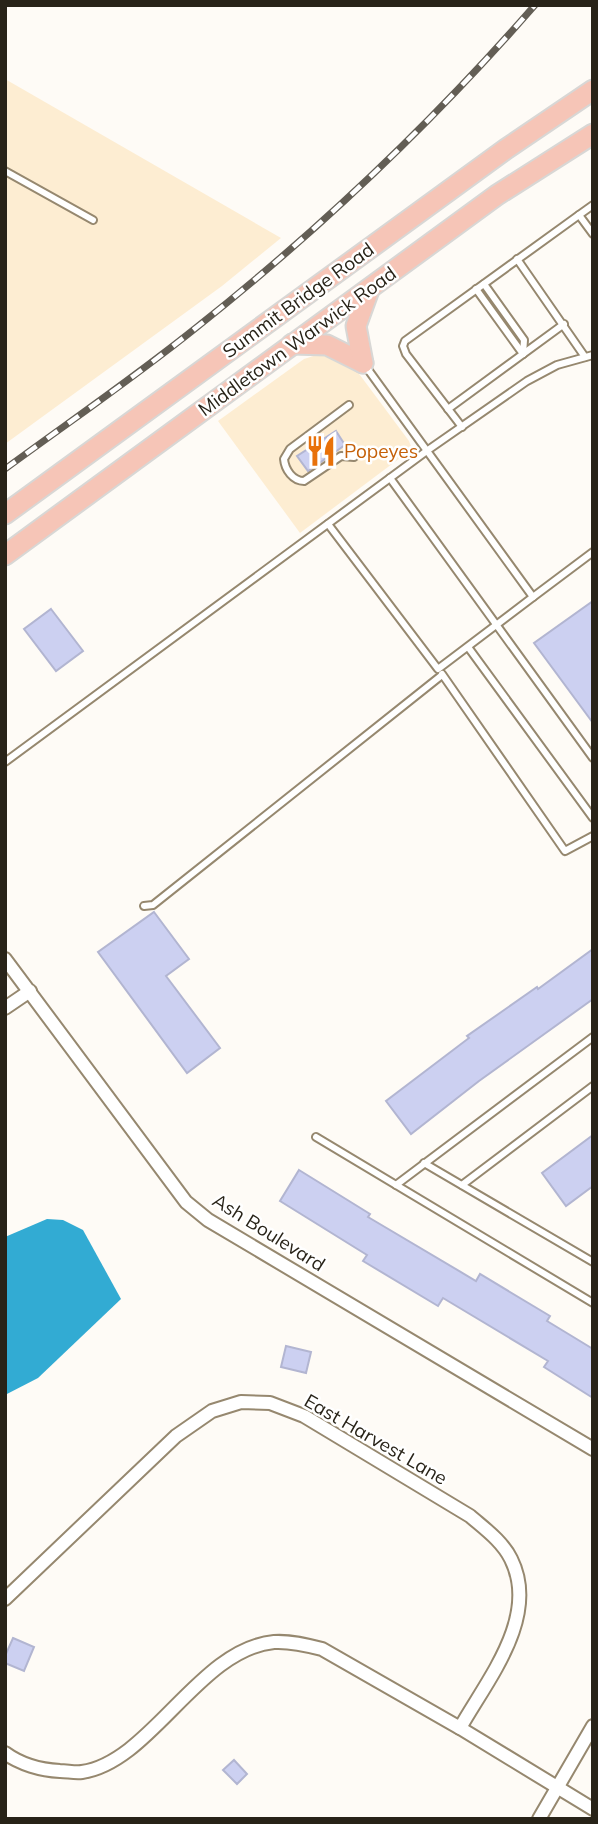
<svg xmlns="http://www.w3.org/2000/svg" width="598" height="1824" font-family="Mulish,sans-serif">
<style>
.built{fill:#fdedd2}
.water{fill:#32abd3}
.building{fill:#ccd0f1;stroke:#b2b5d1;stroke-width:2}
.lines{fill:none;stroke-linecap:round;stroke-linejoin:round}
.lane-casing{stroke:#96886f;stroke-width:10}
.street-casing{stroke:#96886f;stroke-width:16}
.primary-casing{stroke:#d8d7d5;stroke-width:23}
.lane{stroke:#fff;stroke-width:6}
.street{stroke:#fff;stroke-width:12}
.primary{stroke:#f6c5b7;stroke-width:19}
.rail-casing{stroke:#635e55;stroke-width:7}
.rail{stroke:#fff;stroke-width:4.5;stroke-dasharray:13;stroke-linecap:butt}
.labels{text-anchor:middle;stroke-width:5;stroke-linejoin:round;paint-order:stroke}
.street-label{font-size:19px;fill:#282318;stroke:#fff}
.food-label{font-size:19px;fill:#c56008;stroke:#fff;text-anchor:start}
</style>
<rect width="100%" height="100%" fill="#fefbf6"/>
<g class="built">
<polygon points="5,79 281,238 222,286 5,444"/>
<polygon points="323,353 354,367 409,441 412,449 300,533 218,421 304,359"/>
</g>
<polygon class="water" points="47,1219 63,1220 83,1230 121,1299 38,1378 5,1395 5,1237"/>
<g class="building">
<polygon points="336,431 345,445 308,471 297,456"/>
<polygon points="593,601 593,723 534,643"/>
<polygon points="51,609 83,651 56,671 24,629"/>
<polygon points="154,912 189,959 166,976 220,1048 187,1073 98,952"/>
<polygon points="593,949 593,999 479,1081 411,1134 386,1101 469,1038 467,1036 537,987 538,989"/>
<polygon points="593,1135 593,1186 566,1206 542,1173"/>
<polygon points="299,1170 370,1214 368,1217 476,1281 480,1274 550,1316 547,1321 593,1349 593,1398 544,1367 548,1361 443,1298 438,1306 363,1261 367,1255 280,1201"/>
<polygon points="286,1346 311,1352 306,1373 281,1367"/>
<polygon points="13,1638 34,1647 24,1671 5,1663 5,1656"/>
<polygon points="234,1760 247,1774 237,1784 223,1770"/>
</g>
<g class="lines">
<defs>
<g id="lane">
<polyline points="5,171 93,220"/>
<polyline points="593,205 579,215 593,234"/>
<polyline points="517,259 585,357"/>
<polyline points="484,284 524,340 523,354"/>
<polyline points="476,289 523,354"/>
<polyline points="364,364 533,597 593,552"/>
<path d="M349,405l-59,44 -6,10c1,11 9,22 20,22l37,-25 13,1"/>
<polyline points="448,409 564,324"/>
<polyline points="462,427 406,354 403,346 405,341 579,215"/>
<polyline points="390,478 593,758"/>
<polyline points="328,524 438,669 533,597"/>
<polyline points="468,647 593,818"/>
<polyline points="442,674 565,851 593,836"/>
<polyline points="5,762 428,450 527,381 557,365 593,355"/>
<polyline points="144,906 153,905 442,675"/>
<polyline points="316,1137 593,1303"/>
<polyline points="424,1163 593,1262"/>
<polyline points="396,1185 593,1037"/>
<polyline points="462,1185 593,1086"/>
</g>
<g id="street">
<polyline points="5,959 186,1202 208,1220 593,1449"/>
<polyline points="5,1008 30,991"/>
<path d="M5,1599l171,-163 36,-25 29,-9 29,1 34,13 166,100c15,13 32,25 41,43 29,58 -24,121 -51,169l-138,-79c-15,-4 -31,-8 -48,-7 -75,7 -123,120 -192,130 -7,1 -15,-1 -22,-1 -19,-1 -40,-7 -55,-18"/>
<polyline points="460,1728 593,1809"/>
<polyline points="539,1819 593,1726"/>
</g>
<g id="primary">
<polyline points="292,344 327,345 363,363"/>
<polyline points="363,363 356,326 369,290"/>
<polyline points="5,514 506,149 593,90"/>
<polyline points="5,555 497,195 593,134"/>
</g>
</defs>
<use href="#lane" class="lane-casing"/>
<use href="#street" class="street-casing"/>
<use href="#primary" class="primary-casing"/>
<use href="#lane" class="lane"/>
<use href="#street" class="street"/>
<use href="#primary" class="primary"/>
<defs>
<path id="rail" d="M5,469c64,-47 130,-92 192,-142 122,-97 235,-204 338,-322"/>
</defs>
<use href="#rail" class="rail-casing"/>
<use href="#rail" class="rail"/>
</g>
<defs>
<symbol id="restaurant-bare" viewBox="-9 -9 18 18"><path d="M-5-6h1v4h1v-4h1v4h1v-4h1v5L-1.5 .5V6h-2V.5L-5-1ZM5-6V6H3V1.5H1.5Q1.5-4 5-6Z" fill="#e8710a" stroke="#fff" stroke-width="2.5" paint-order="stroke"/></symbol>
</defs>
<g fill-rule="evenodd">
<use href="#restaurant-bare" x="299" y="429" width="44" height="44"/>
</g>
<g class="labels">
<g class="street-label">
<text transform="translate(298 300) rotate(-36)" y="7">Summit Bridge Road</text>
<text transform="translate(297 341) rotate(-36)" y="7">Middletown Warwick Road</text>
<text transform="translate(269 1232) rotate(32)" y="7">Ash Boulevard</text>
<text transform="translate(376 1439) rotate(30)" y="7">East Harvest Lane</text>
</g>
<g class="food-label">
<text x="344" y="458">Popeyes</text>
</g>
</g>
<rect width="598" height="1824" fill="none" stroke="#282318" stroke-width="14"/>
</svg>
